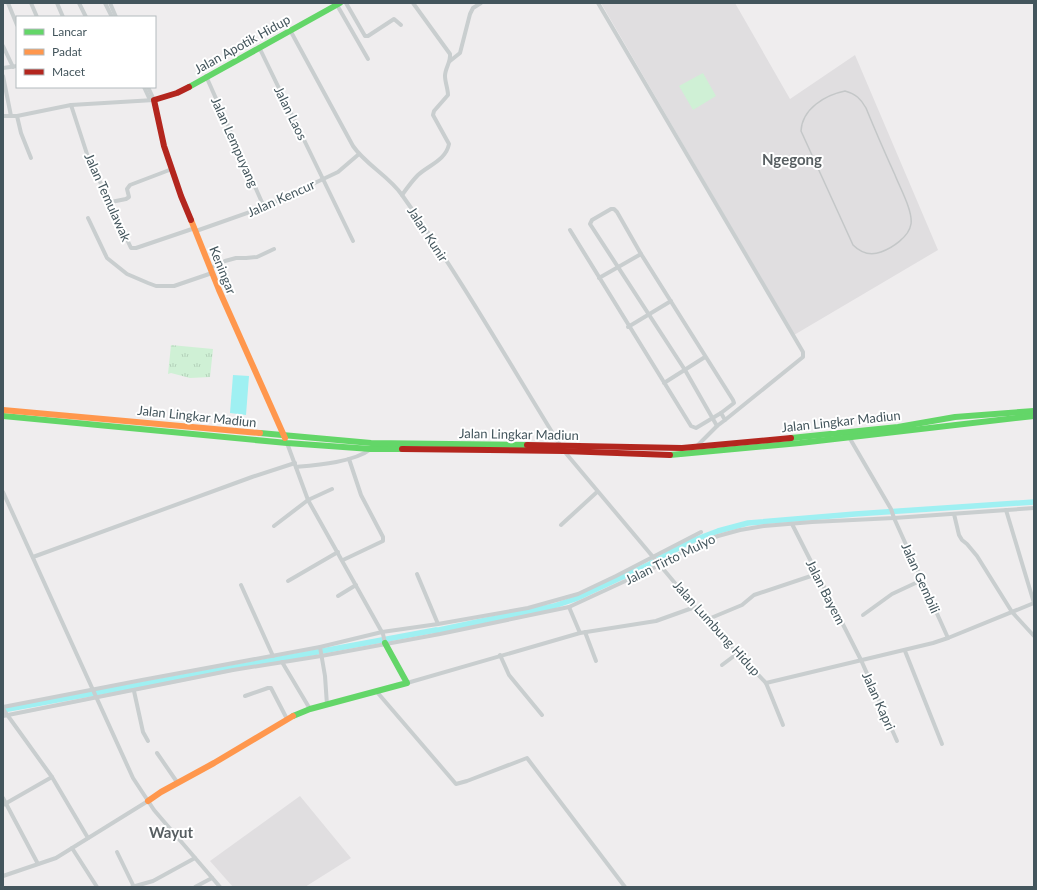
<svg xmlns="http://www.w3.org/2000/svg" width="1037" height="890" font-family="Lato,sans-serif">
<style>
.education{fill:#e0dee0}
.park{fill:url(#park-tufts)}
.pitch{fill:#cff0d5}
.water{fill:#9ff0f2}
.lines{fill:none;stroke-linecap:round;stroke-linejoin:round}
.canal{stroke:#9ff0f2;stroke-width:5.5}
.street{stroke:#c9cecf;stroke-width:4}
.fast{stroke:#63d668;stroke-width:6}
.slow{stroke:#ff974d;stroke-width:6}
.jam{stroke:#b3261e;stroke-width:6}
.rail{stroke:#c4c7c8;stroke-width:1.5}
.labels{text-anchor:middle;stroke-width:4;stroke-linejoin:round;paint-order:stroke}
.street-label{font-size:13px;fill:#43555c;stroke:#fff}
.quarter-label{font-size:15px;font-weight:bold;fill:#585f62;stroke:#fff}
</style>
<defs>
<pattern id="park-tufts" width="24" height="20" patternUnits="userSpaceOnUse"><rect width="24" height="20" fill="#cff0d5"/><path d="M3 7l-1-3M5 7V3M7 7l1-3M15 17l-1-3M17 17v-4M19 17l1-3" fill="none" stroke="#b3d0b9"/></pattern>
</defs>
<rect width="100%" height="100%" fill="#efedee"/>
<g class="education">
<polygon points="601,3 735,3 790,99 855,55 938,250 794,335"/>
<polygon points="300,796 351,858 305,887 233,887 210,861"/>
</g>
<polygon class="park" points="171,345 213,349 210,377 190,378 171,373 168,374"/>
<polygon class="pitch" points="703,73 716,96 693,110 679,86"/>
<polygon class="water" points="233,375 249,376 246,415 230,413"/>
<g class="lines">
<g class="canal">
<polyline points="434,631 554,606 575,599 650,564 689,542 718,531 748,523 855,514 1034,502"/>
<polyline points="3,710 436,630"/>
</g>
<g class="street">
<polyline points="8,3 17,25"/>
<polyline points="31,3 37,17"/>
<polyline points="57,3 63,17"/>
<polyline points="79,3 86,17"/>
<polyline points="105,3 112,17"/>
<polyline points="110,3 116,17"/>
<polyline points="346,3 365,36 368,36 394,19 401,25"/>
<polyline points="598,3 803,352 803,357 725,420"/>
<polyline points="337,5 368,59"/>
<path d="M290,30l63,116c13,19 36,30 49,49 57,80 106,166 158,250"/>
<polyline points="3,46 13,67"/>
<polyline points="259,47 353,241"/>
<polyline points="450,61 460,53 470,14 473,8 481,3"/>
<polyline points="3,68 17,66"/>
<polyline points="3,76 11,116"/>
<polyline points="206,76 264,207"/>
<polyline points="144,87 150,100"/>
<polyline points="71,105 87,154 131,248 136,248 195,228"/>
<polyline points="3,116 17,116 71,105 154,100 148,87"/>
<polyline points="17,116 21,133 31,158"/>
<path d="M402,195c5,-7 10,-14 16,-20 11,-10 28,-15 31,-31l-16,-29 1,-4 14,-16c0,-6 -3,-13 -3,-19 0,-8 6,-14 5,-22l-37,-51"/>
<polyline points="111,202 126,199 129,197 127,189 130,185 172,169"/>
<polygon points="611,209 614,209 617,212 641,254 733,400 734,403 721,413 725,420 717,426 685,370 590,224 592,220"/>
<polyline points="88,218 107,258 127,274 148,283 156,286 174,286 212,273"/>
<polyline points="570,230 691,426 696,428 721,413"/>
<polyline points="196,231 264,207 338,172 359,154"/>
<polyline points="210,268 225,261 236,258 246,258 257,257 274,249"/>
<polyline points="599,278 641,254"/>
<polyline points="628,327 671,301"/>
<polyline points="664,383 705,357"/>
<polyline points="849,437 891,509 894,518 948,638"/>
<polyline points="287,443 308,500 383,634 385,643"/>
<polyline points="696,447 717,426"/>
<polyline points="564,451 706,620 766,683 933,643 948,638 1034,603 1006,510"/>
<path d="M296,467c22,-2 58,-5 75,-18"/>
<polyline points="3,492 133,778 154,810 220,887"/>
<polyline points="954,514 959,535 962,540 967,544 977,556 1012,612 1034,636"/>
<polyline points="792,524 861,660 897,741"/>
<polyline points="561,525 597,492"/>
<polyline points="274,526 308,500 332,489"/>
<polyline points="33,557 252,477 295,463"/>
<polyline points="343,560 383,541 383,537 361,495 349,459"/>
<polyline points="417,574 438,624"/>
<polyline points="288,581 338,552"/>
<polyline points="241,585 273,656"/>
<polyline points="338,596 356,585"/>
<polyline points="569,607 580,633"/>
<polyline points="863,615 892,594 922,580"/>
<polyline points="706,620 742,605 754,595 817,574"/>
<polyline points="585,632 596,661"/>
<polyline points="320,647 325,676 327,705"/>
<polyline points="905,651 942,744"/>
<polyline points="500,655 509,675 542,715"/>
<polyline points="282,662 310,709"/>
<polyline points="722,665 738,653"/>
<polyline points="407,683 580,633 656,621 695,607"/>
<polyline points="766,683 783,725"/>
<polyline points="134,691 143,732 148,741"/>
<polyline points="377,692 456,784 467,781 527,758 625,887"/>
<polyline points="245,696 268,688 271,688 287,719"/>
<polyline points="3,707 142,680 320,647 382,632 438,624 528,608 578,594 616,576 701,532"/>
<polyline points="3,709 52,777 88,838"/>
<polyline points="3,716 233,670 321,656 440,634 569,607 660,565 699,543 718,536 740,530 764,526 812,522 894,518 1034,508"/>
<polyline points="157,753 177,782"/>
<polyline points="3,798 38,864"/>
<polyline points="3,805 52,777"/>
<polyline points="72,848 97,887"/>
<polyline points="117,852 134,887"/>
<polyline points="3,876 56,858 148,801"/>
<polyline points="132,887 153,881 195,858"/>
<polyline points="195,887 212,878"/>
</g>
<g class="fast">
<polyline points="189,87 340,3"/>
<polyline points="3,416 287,443 371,449 402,449"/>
<polyline points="260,433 371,443 527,445"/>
<polyline points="791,438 898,427 955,417 1034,411"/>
<polyline points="670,455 800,443 1034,416"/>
<polyline points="293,716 310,709 407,683 385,643"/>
</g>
<g class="slow">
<polyline points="191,220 219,290 285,438"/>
<polyline points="3,410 260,433"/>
<polyline points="148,801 161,792 214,763 293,716"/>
</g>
<g class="jam">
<polyline points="189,87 177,93 154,100 164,146 181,196 191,220"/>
<polyline points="527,445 682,448 791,438"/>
<polyline points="402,449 564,451 670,455"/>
</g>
<path class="rail" d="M845,91c11,3 16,8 21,17 9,22 19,45 29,67 5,13 18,36 16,49 -2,13 -19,24 -30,28 -11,4 -20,1 -28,-7l-52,-114c1,-22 24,-36 44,-40z"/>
</g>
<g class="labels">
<g class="street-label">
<text transform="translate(242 44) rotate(-29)" y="5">Jalan Apotik Hidup</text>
<text transform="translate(291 113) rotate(64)" y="5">Jalan Laos</text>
<text transform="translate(235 142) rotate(66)" y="5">Jalan Lempuyang</text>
<text transform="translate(108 197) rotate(66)" y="5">Jalan Temulawak</text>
<text transform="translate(281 198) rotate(-24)" y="5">Jalan Kencur</text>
<text transform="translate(428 234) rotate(57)" y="5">Jalan Kunir</text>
<text transform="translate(223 270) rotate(68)" y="5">Keningar</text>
<text transform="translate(197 416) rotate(6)" y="5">Jalan Lingkar Madiun</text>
<text transform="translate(841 421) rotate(-6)" y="5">Jalan Lingkar Madiun</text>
<text transform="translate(519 434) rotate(1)" y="5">Jalan Lingkar Madiun</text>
<text transform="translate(670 559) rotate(-26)" y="5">Jalan Tirto Mulyo</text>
<text transform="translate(921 578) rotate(66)" y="5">Jalan Gembili</text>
<text transform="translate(826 592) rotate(63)" y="5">Jalan Bayem</text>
<text transform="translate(717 628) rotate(48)" y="5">Jalan Lumbung Hidup</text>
<text transform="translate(879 701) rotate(66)" y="5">Jalan Kapri</text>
</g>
<g class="quarter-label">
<text x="792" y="165">Ngegong</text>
<text x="171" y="838">Wayut</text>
</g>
</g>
<rect width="1037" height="890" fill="none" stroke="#43555c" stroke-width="8"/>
<rect x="16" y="16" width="140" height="72" fill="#ffffff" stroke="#b4bbbe"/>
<rect x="24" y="29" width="20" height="6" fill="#63d668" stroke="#b4bbbe"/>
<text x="52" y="36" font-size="12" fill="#43555c">Lancar</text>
<rect x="24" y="49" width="20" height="6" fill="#ff974d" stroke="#b4bbbe"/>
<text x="52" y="56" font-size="12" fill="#43555c">Padat</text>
<rect x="24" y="69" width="20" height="6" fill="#b3261e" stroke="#b4bbbe"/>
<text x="52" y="76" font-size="12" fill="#43555c">Macet</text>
</svg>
